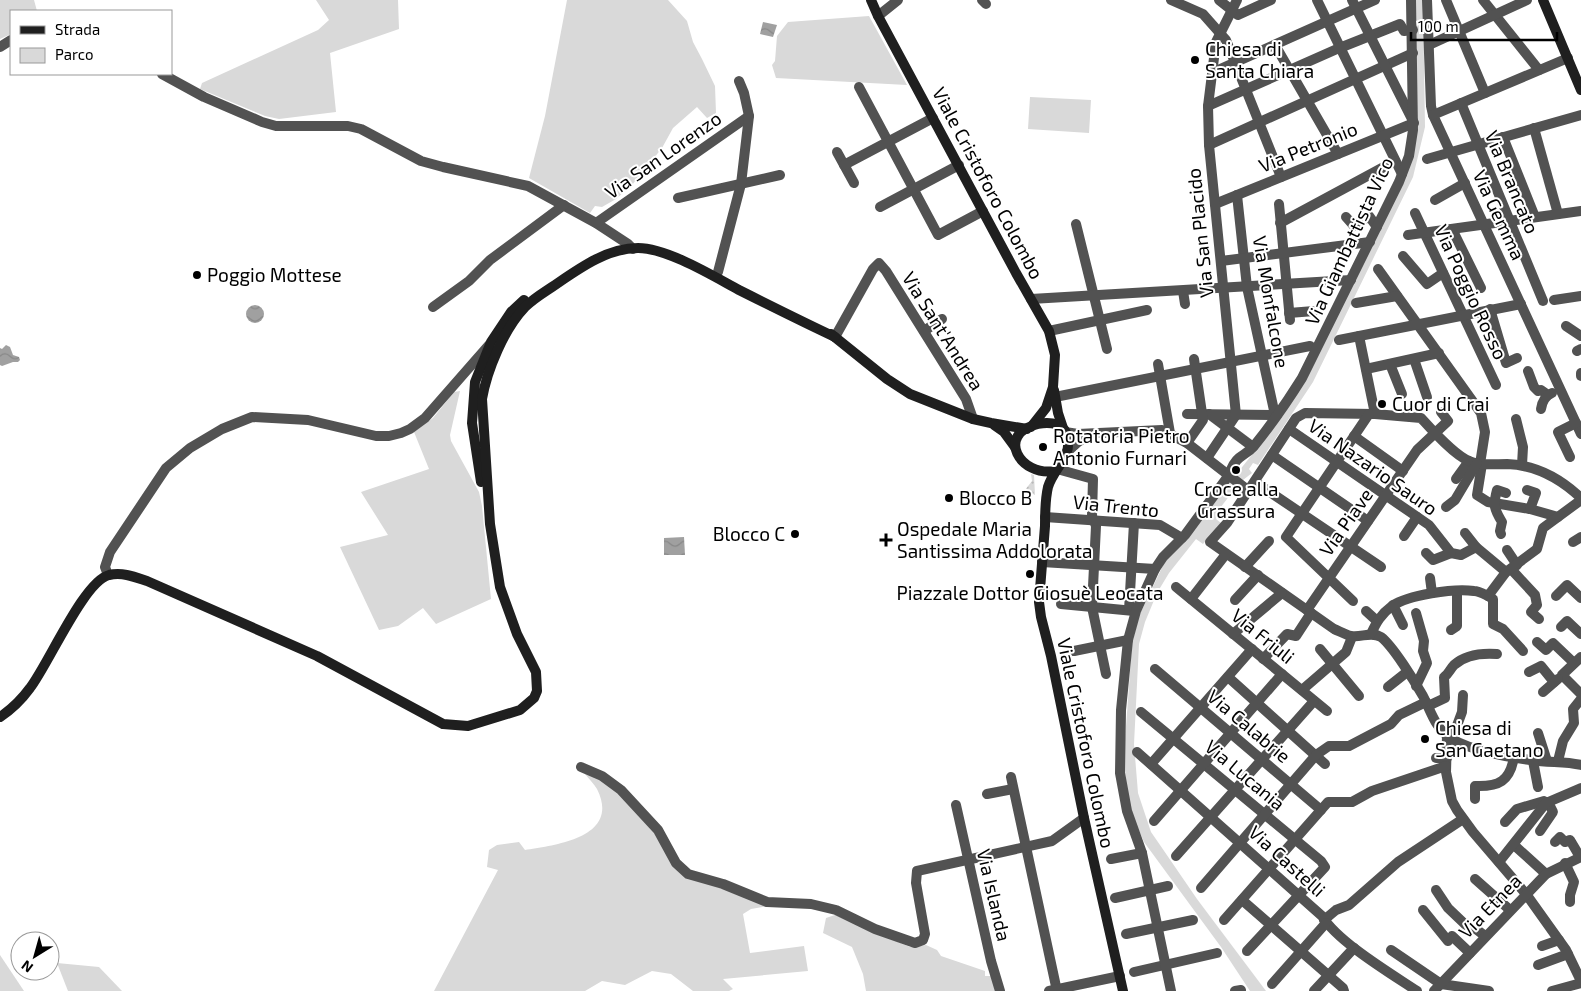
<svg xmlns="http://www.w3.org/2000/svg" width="1581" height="991" font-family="'Exo 2',sans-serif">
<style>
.green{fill:#d9d9d9}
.garden{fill:url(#garden-dots)}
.water{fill:url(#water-waves)}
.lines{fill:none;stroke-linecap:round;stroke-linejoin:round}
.street{stroke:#525252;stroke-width:10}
.secondary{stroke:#1f1f1f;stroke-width:10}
.poi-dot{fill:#000;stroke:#fff;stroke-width:2}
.labels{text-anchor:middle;stroke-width:4;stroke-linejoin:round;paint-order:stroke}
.poi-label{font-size:19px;fill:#000;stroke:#fff;text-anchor:start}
.street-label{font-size:19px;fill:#000;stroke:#fff}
</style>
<defs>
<pattern id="garden-dots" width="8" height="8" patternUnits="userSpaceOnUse" patternTransform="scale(1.25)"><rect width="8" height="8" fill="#d9d9d9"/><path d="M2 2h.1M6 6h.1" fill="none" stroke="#b8b8b8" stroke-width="1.8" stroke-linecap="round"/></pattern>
<pattern id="water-waves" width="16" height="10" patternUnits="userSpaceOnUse" patternTransform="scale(1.25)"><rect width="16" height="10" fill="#a0a0a0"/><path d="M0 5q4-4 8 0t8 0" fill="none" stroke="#888"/></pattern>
</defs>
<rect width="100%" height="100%" fill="#fff"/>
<g class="green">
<polygon points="0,0 34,0 37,11 11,11 11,34 0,39"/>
<polygon points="316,0 398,0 399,29 330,53 336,112 279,119 265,116 200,89 202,83 318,30 329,20"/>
<polygon points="567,0 668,0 687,21 693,42 702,59 715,86 716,113 707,118 697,107 673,128 662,148 632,185 616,199 602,207 595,206 590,213 529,178 545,116"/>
<polygon points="1414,0 1423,0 1425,127 1413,177 1313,382 1258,465 1253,463 1249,469 1252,473 1243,480 1235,476 1266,437 1413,153"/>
<polygon points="869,16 907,85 776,78 772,65 775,61 777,36 788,22"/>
<polygon points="1030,97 1091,100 1089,133 1028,129"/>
<polygon points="460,391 450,435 451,441 479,492 482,506 491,599 436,624 423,608 398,626 379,630 340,547 388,535 361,492 429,469 414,432 433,418 454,392"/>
<polygon points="1228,482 1237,486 1217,512 1219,514 1216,519 1221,523 1203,544 1196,539 1169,573 1157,593 1145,622 1139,644 1134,744 1138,793 1151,832 1160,845 1197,899 1266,991 1250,991 1221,947 1144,842 1131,812 1126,786 1124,754 1132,644 1139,616 1166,559 1198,524 1227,486"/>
<path d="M585,774c5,1 11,2 15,4 17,11 42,36 53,53 10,14 15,31 28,43l100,30 -30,5 -8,5 7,39 54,-7 4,25 -85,8 10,10 -4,2h-36l-22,-17 -19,-3 -27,14 -23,-4 -17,10h-151l64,-121 -11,-3 2,-17 8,-5 22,-3 6,8c32,-5 96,-13 72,-61 -3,-5 -8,-10 -12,-15z"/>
<polygon points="835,915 910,947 926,945 937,950 941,956 985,971 985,976 992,976 995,991 866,991 863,974 852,947 823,933 826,918"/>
<polygon points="0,955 24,991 0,991"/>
<polygon points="57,963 99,967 122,991 68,991"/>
</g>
<polygon class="garden" points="1031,474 1034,475 1035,495 1025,490 1032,481"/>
<g class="water">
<polygon points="763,22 777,25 773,37 760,34"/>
<circle cx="255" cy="314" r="9"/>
<polygon points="6,345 10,347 13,355 19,357 20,360 18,362 13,362 2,366 0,365 0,348 2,349"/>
<polygon points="684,537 685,555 664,555 664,538"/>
</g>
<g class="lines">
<g class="street">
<polyline points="982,0 986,4"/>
<polyline points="1171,0 1203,14 1226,40 1281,177"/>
<polyline points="1219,0 1238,15 1271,0"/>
<polyline points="1317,0 1402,174"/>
<polyline points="1427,0 1431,106 1433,115 1581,434"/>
<polyline points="1446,0 1485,93"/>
<polyline points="1483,0 1539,70"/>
<polyline points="878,16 898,0"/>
<polyline points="1275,45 1338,154"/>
<polyline points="1429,45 1527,0"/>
<polyline points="0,47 11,40"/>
<polyline points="1218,70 1375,0"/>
<polyline points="162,74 204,97 262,122 276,126 348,126 361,129 421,161 443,167 528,186 596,223 628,244 633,249"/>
<polyline points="859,87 938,235 983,211"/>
<polyline points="1461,103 1543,301"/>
<polyline points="1208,106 1337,49 1400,24 1404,31 1413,30"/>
<polyline points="1433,115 1568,58"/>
<polyline points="1534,128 1558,214"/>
<polyline points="1503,137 1535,217"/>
<polyline points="1209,145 1413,53"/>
<polyline points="837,152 854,183"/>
<polyline points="1427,159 1581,115"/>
<polyline points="844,165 933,118"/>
<polyline points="1237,195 1247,287 1275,415"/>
<polyline points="678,198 780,175"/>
<polyline points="1435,200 1465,183"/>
<polyline points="1215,204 1414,123 1352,0"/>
<polyline points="1279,204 1290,320"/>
<polyline points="880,207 959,165"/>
<polyline points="1415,213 1496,385"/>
<polyline points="1346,217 1354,226 1369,216 1377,227"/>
<polyline points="596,223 749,116"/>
<polyline points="1280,223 1395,161"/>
<polyline points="1076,224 1107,349"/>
<polyline points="1452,229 1481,288"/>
<polyline points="1408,235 1581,211"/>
<polyline points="1403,256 1427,284 1443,273"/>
<polyline points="1221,261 1370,242"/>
<polyline points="1378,269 1481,413 1485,432 1480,464"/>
<polyline points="718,272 741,184 749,116 744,93 739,81"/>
<polyline points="1183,291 1185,304"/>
<polyline points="1031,299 1351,280"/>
<polyline points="1554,300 1581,296"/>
<polyline points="1356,303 1397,296"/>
<polyline points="433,307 469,281 490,260 564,205"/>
<polyline points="1490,309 1506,363 1517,358"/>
<polyline points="1289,313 1314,311"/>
<polyline points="1566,326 1581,336"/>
<polyline points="924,331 942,319"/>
<polyline points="1049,331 1147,310"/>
<polyline points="1359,336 1375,414"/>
<polyline points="835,337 873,269 879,263 886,271 966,399 973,419"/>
<polyline points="1339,340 1521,304"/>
<polyline points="1577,351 1581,349"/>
<polyline points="1414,359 1427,397"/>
<polyline points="1158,364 1170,433"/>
<polyline points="1390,364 1402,394"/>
<polyline points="1366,369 1439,353"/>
<polyline points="1528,371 1534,387 1538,391 1541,390 1548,395"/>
<polyline points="1581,373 1581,376"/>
<polyline points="1055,397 1310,346"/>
<path d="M1541,409c1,-7 4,-13 11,-16"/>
<polyline points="1187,414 1277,415"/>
<polyline points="1209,414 1253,447"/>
<polyline points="1516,419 1523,447 1522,465"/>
<polyline points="1289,429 1429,525 1451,553 1461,555 1476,547 1506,572"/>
<polyline points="1065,432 1078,434 1162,430 1187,443 1249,491"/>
<polyline points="1354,436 1403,471"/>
<polyline points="1187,443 1203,420 1194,359"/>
<polyline points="1068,451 1078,442 1089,435"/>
<polyline points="1272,455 1368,521"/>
<polyline points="1570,457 1558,432 1576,423"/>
<polyline points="1207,458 1236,415 1209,145 1208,106 1216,42 1237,0"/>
<polyline points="1482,464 1477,495 1488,502 1530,509 1558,517"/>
<polyline points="1057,469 1093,479 1092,516 1096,526 1092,607 1106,674"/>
<polyline points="1456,479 1469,461"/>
<polyline points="1255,482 1381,567"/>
<polyline points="1527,490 1536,493 1530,509"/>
<path d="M1581,498c-21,-20 -45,-33 -74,-34 -12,0 -27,2 -38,-3 -15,-6 -37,-31 -48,-43l-46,-4 -70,-1 -9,5 -69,105 -17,19 124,87c5,2 12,6 17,7 10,2 20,-5 30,1 12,9 34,45 42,59 8,15 12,33 29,43 18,11 58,19 80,21 17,3 32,1 49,5"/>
<polyline points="1446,507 1455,500 1477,463"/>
<polyline points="1045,517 1160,525 1182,538"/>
<polyline points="1465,533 1476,547"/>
<path d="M1501,534l-1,-3 2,-9c-8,-13 -9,-17 -5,-32l9,3"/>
<polyline points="1404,536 1417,517"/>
<polyline points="1573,542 1581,537"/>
<polyline points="1507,550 1517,565"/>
<polyline points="1426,553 1433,560 1451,553"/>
<polyline points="1042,562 1155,569"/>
<polyline points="1245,567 1269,541"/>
<polyline points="1511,569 1535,595 1537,605 1531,612 1539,619"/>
<polyline points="108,575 105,567 110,552 166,468 190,448 222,429 252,417 308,420 376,436 389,436 401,433 410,429 425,418 489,345"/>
<polyline points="1430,578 1432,593"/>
<polyline points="1176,587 1327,711"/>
<polyline points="1488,596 1493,599 1493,624 1503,629 1523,651"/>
<polyline points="1556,596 1567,585 1581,598"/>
<polyline points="1191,599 1226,554"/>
<polyline points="1235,600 1258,575"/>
<polyline points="1353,601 1286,537 1369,414"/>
<polyline points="1061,604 1134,611"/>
<polyline points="1393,605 1403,625"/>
<polyline points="1129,610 1134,523"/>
<polyline points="1307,610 1417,450 1448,421 1441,412"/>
<polyline points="1366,611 1377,621"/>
<polyline points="1416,613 1424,641 1423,651 1427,663 1416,686"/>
<polyline points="1561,627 1567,621 1581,634"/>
<polyline points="1451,630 1457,626 1457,592"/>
<polyline points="1233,634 1282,593"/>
<path d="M1371,634c5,-11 10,-20 21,-28 16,-11 62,-18 82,-15 5,0 10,3 14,5l18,-24 31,-23 6,-21 38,-28"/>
<polyline points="1537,642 1546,650 1553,643 1574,663"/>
<polyline points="1320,649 1359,696"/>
<polyline points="1074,651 1128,640"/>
<polyline points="1581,657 1562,675 1581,694"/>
<polyline points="1263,659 1287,634 1296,636 1311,613"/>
<polyline points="1155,669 1321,810"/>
<polyline points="1529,672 1541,666 1554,682"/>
<polyline points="1228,677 1325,764"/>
<polyline points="1388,687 1407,672"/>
<polyline points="1302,690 1346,652 1352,637"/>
<polyline points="1543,692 1558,679"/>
<path d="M1428,706l17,-8 -1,-21c5,-3 6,-8 10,-12 12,-11 29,-12 43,-11"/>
<polyline points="1141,712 1321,861 1325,867 1247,951"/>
<polyline points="1538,733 1547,761"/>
<polyline points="1447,736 1446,772 1452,801 1457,810 1473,832 1526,894 1566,950 1581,981"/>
<polyline points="1452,739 1462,712 1463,695"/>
<path d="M1137,752l185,164c16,26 68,57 95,75"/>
<polyline points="1436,758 1447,758"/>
<polyline points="1533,761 1538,787"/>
<polyline points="1558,761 1563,741 1574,723 1573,709 1581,699"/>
<polyline points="1151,764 1252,649"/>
<polyline points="581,767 602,776 621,790 658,830 676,863 688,874 723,884 767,902 811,904 836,910 875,929 915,943 923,940 925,934 916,883 917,871 1052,841 1084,818"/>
<polyline points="1011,777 1057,991"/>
<polyline points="987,794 1013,789"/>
<path d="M1475,799v-13c24,1 35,-5 39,-29"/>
<polyline points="956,805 991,961 1000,991"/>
<polyline points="1154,821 1282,674"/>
<polyline points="1505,822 1517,809 1544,801 1546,803"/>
<polyline points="1540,831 1553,812 1548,802"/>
<polyline points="1555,842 1560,837 1565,842 1570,840 1580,857"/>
<polyline points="1514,845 1546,874"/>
<polyline points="1176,856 1314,701"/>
<polyline points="1111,859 1142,853"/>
<polyline points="1499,862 1546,803 1581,788"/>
<polyline points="1565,863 1574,882 1570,895 1570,902"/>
<polyline points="1475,879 1510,910"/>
<polyline points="1201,888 1316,755 1329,746 1349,746 1391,724 1399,715 1426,702"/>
<polyline points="1436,890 1448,908 1470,929 1476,929 1485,936"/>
<polyline points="1115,898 1168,886"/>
<polyline points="1242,900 1343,988 1344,991"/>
<polyline points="1423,910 1448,941 1452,936 1470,953"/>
<polyline points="1224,920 1328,802 1352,802 1372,791 1446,766"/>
<polyline points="1324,920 1336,910 1349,905 1398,862 1463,819"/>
<polyline points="1126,934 1193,920"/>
<polyline points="1542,946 1559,940"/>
<polyline points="1391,950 1441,984 1489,991"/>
<polyline points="1538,965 1568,954"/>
<polyline points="1134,972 1217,953"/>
<polyline points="1272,984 1326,923"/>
<polyline points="1049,991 1120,976"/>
<path d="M1171,991l-29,-138 -15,-42 -7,-38 1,-63 7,-70 8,-29 19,-42 8,-12 22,-22 44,-60c2,-6 5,-13 10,-17 5,-4 10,-6 15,-12 17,-21 33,-44 48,-68l97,-196 10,-26 4,-26 -2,-130"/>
<polyline points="1235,991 1241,990"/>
<polyline points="1314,991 1354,948"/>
<polyline points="1434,991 1546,874 1581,857"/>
<polyline points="1552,991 1581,983"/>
</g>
<g class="secondary">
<polyline points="871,0 878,16 1016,273 1049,331 1055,355 1053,387 1046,408 1031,427"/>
<polyline points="1543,0 1581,90"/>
<polyline points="831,334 887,379 910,394 973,419 991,423 1027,429"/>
<polyline points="1054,390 1058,413 1063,428"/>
<polyline points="994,425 1004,432 1015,447"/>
<path d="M1055,471c-35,6 -60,-37 -17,-47 13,-3 28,0 30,15 3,18 -15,31 -20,48 -3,13 -3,25 -3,39 -2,25 -4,51 -6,76l2,15 10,39 33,162 39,173"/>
<polyline points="481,482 472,423 475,382 491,342 511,312 524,300"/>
<path d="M0,717c12,-8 22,-18 30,-29 18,-23 54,-107 79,-113 14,-3 26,2 38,6l170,75 126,68 25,2 52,-16 14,-12 3,-7 -1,-19 -19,-38 -17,-47 -10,-63 -8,-125c5,-29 22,-70 43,-92 8,-8 18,-14 27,-20 25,-17 54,-39 86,-39 29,0 75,28 101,42 32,16 64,32 96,47"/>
</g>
</g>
<g class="poi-dot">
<circle cx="1195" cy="60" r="5"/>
<circle cx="197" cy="275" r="5"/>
<circle cx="1382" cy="404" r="5"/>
<circle cx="1043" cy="447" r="5"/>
<circle cx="1236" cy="470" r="5"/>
<circle cx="949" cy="498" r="5"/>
<circle cx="795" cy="534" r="5"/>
<path d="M883.5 532.5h5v5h5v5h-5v5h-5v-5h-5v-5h5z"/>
<circle cx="1030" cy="574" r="5"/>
<circle cx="1425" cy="739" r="5"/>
</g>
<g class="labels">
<g class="poi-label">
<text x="1205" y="56">Chiesa di<tspan x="1205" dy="22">Santa Chiara</tspan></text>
<text x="207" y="282">Poggio Mottese</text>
<text x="1392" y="411">Cuor di Crai</text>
<text x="1053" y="443">Rotatoria Pietro<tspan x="1053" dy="22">Antonio Furnari</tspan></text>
<text x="1236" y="496" text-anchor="middle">Croce alla<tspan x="1236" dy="22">Grassura</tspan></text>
<text x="959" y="505">Blocco B</text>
<text x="897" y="536">Ospedale Maria<tspan x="897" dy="22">Santissima Addolorata</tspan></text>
<text x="785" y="541" text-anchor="end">Blocco C</text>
<text x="1030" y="600" text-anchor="middle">Piazzale Dottor Giosuè Leocata</text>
<text x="1435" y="735">Chiesa di<tspan x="1435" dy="22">San Gaetano</tspan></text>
</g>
<g class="street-label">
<text transform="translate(1308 147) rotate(-22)" y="7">Via Petronio</text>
<text transform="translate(663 155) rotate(-35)" y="7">Via San Lorenzo</text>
<text transform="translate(1512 182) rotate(67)" y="7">Via Brancato</text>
<text transform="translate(988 183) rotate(62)" y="7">Viale Cristoforo Colombo</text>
<text transform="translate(1499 215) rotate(65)" y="7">Via Gemma</text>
<text transform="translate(1200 233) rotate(-96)" y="7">Via San Placido</text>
<text transform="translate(1349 241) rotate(-65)" y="7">Via Giambattista Vico</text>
<text transform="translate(1471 292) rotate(65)" y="7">Via Poggio Rosso</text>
<text transform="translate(1271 302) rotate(80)" y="7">Via Monfalcone</text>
<text transform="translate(943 331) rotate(58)" y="7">Via Sant'Andrea</text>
<text transform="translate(1373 467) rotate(35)" y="7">Via Nazario Sauro</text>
<text transform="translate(1116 506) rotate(6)" y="7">Via Trento</text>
<text transform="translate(1346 522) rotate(-55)" y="7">Via Piave</text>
<text transform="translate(1263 636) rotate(39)" y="7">Via Friuli</text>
<text transform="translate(1249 726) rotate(40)" y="7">Via Calabrie</text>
<text transform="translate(1086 743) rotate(78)" y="7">Viale Cristoforo Colombo</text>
<text transform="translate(1245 775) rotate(40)" y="7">Via Lucania</text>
<text transform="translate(1287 861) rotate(42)" y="7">Via Castelli</text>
<text transform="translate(994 895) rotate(77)" y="7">Via Islanda</text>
<text transform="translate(1490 906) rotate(-46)" y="7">Via Etnea</text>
</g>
</g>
<rect x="10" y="10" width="162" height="65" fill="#ffffff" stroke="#999999"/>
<rect x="20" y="26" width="25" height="8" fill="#1f1f1f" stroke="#999999"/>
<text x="55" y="35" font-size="15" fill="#000000">Strada</text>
<rect x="20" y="48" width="25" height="15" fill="#d9d9d9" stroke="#999999"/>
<text x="55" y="60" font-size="15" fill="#000000">Parco</text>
<g transform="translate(35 956) rotate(217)"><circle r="24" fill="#ffffff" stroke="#999999"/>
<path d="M0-4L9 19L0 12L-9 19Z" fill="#000000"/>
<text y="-8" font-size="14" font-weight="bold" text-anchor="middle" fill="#000000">N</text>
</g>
<path d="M1411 32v8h146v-8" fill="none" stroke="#000000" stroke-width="2.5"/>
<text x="1418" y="32" font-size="15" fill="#000000" stroke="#ffffff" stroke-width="4" paint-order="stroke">100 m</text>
</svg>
